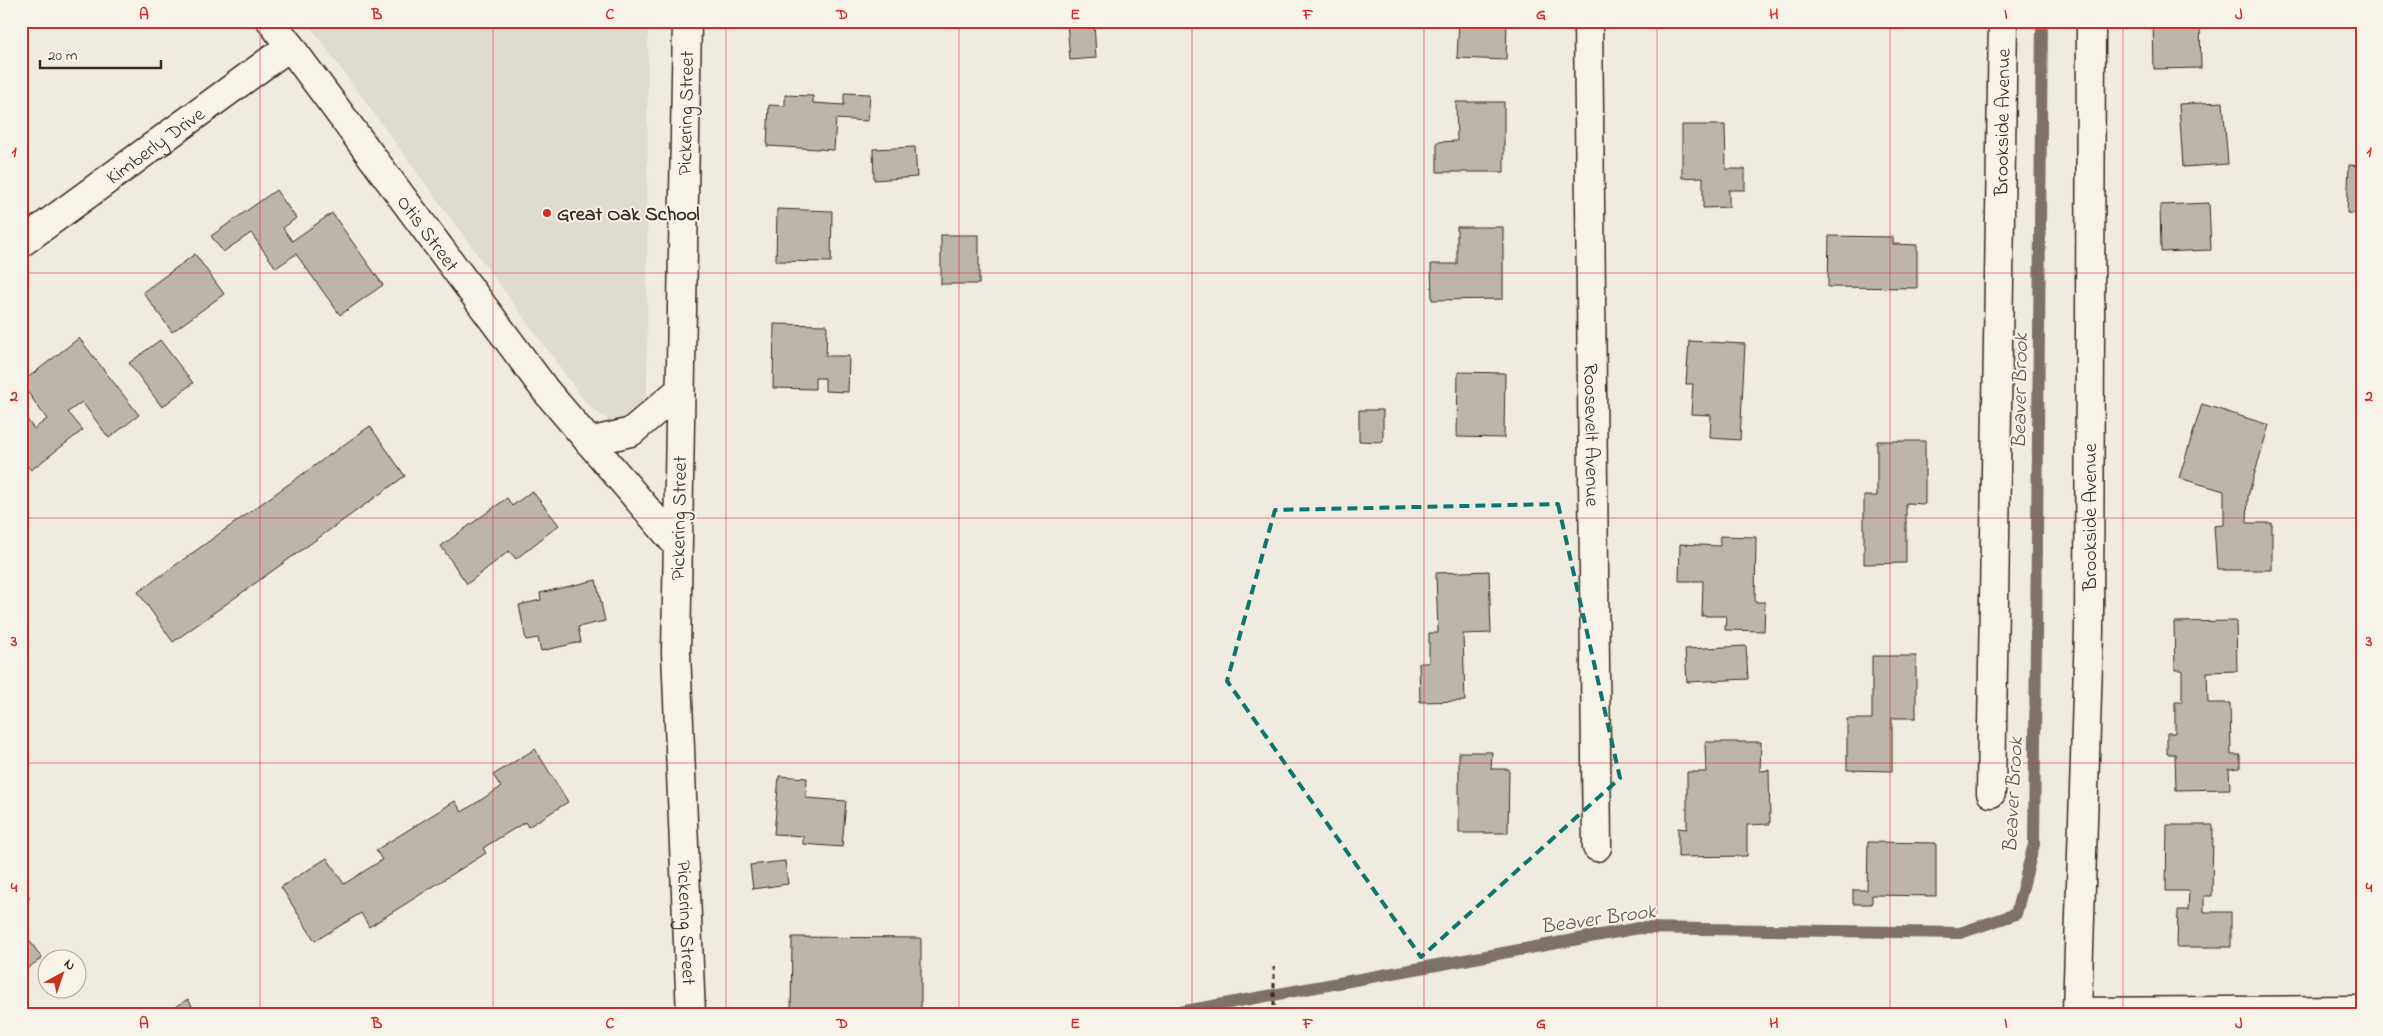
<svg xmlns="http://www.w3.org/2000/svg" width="2383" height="1036" font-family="'Indie Flower',sans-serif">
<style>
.built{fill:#e0dbd0}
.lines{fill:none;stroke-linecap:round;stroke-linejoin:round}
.stream{stroke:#7e7266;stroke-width:12}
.building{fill:#bdb5aa;stroke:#3b2a1e}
.minor-casing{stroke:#3b2a1e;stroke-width:31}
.path{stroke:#3b2a1e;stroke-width:3;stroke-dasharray:5 4;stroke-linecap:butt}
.minor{stroke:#f7f3e8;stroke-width:28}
.marked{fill:none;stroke:#0f766e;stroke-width:4;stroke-dasharray:10 6;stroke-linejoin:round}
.grid{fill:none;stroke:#d62828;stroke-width:1;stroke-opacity:0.55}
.poi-dot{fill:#c8321e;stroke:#f7f3e8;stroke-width:2}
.labels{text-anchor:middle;stroke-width:4;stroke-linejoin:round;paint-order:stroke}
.street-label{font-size:20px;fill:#3b2a1e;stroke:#f7f3e8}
.poi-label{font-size:20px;font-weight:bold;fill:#3b2a1e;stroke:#f7f3e8;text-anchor:start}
.water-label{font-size:21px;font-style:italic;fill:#625448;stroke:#f7f3e8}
.neatline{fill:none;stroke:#d62828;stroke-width:2}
.grid-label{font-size:16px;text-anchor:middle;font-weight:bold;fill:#d62828}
</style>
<rect width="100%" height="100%" fill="#efebe0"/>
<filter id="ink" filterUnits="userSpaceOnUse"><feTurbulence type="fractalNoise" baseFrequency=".02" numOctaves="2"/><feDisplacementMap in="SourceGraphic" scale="10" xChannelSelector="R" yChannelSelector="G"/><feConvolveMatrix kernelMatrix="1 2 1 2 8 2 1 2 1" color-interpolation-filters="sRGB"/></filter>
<g filter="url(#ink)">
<polygon class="built" points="306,21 648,21 647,408 631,420 609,421 587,404"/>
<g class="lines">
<polyline class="stream" points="1163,1015 1639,928 1960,933 2016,914 2034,844 2042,21"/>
</g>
<g class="building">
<polygon points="1094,21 1096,58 1070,60 1067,22"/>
<polygon points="1459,21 1507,21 1506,60 1457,58"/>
<polygon points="2153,21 2200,21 2201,68 2154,69"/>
<polygon points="2295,21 2319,21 2318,24 2295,23"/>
<polygon points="844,93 870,94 868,121 836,119 834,150 767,146 769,105 785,106 785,95 813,96 813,103 844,105"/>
<polygon points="1456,102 1504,102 1504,172 1437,172 1437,142 1457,141"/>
<polygon points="2223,102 2228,164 2183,167 2179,104"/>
<polygon points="1682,125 1725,125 1726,169 1745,169 1745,190 1729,190 1729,207 1703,208 1703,177 1682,178"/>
<polygon points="915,147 917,177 874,180 873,149"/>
<polygon points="2349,165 2362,166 2362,214 2347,213"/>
<polygon points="276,190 296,218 283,228 292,241 332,213 383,285 340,315 296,254 276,268 251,233 223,252 211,236"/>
<polygon points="2209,203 2211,250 2161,252 2160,205"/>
<polygon points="777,209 832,211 831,262 776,261"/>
<polygon points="1457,227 1503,227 1503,299 1432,300 1431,264 1457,264"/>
<rect x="941" y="235" width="38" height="49"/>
<polygon points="1829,236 1893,237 1893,244 1917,245 1917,288 1828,287"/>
<polygon points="195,254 224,294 172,332 143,292"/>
<polygon points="774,324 827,325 826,356 849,356 848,392 825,391 825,378 815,378 815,389 773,388"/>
<polygon points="79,338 139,415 109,438 82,402 68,412 83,430 31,470 21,458 21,415 23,414 34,429 47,419 21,383"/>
<polygon points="160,340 193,383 162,407 129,363"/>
<polygon points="1689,341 1745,344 1740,440 1710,438 1711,415 1691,414 1693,384 1686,384"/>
<polygon points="1458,372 1505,373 1504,438 1457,437"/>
<polygon points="2202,404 2269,425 2248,496 2247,523 2272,523 2272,570 2217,570 2214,526 2224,525 2224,491 2179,478"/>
<polygon points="1359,410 1383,410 1383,442 1359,441"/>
<polygon points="370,426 405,476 173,642 138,592"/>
<polygon points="1877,441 1925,441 1925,504 1906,503 1906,563 1864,564 1864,496 1877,496"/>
<polygon points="532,491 559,525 516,559 509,551 467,584 441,546 507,498 512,506"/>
<polygon points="1720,536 1756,537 1755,602 1765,602 1764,631 1725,630 1726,616 1702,616 1703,581 1679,581 1680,544 1720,546"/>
<polygon points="1489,571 1491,633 1463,634 1465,701 1420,702 1419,663 1429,663 1429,633 1438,633 1436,573"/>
<polygon points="596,580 605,621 578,627 581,642 541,651 538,638 526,640 519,605 541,600 540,593"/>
<polygon points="2236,621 2237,671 2207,672 2208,703 2230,703 2231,755 2240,755 2240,768 2229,769 2230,789 2176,790 2175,754 2167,754 2167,733 2175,733 2175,702 2182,702 2182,670 2175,670 2174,622"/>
<polygon points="1746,646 1748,679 1687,682 1685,649"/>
<polygon points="1872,656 1916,656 1916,718 1892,718 1892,771 1847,770 1847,719 1872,719"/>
<polygon points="2360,676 2362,676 2362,739"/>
<polygon points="1705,742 1761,742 1760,771 1769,770 1770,824 1747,825 1747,856 1678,857 1678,828 1687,829 1687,772 1706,772"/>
<polygon points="535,749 568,802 528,827 525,822 483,848 486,853 369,927 361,913 315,941 281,887 327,858 344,884 382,860 376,850 455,801 462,812 501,787 493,775"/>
<polygon points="1459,752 1492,752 1491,769 1509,769 1508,833 1459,833"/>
<polygon points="779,776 807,778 806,798 846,801 842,847 803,844 803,836 774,834"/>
<polygon points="2167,825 2213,825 2212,896 2204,896 2204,912 2231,912 2231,947 2177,947 2178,910 2188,910 2189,891 2166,891"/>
<polygon points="1868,842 1936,843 1936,896 1872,895 1872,904 1853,904 1853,890 1867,890"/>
<polygon points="785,861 788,884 753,889 750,865"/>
<polygon points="21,887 30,898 21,904"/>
<polygon points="21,929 42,958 21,973"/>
<polygon points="792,937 921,938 921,1015 791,1015"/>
<polygon points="188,999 197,1015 163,1015"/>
</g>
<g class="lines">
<defs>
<g id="minor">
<path id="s1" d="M271,21l275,370 131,154"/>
<path id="s2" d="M687,21l-11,631 15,363"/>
<path id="s3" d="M1588,21l9,826"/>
<polyline points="2091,21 2089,631 2077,1012 2362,1010"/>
<path id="s4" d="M21,243l269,-197"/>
<polyline points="589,442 631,432 680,390"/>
<path id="s5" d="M1991,793l12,-772"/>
</g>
</defs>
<use href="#minor" class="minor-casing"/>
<polyline class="path" points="1274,1015 1274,967"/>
<use href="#minor" class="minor"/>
</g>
</g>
<path class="marked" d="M1558,504l62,274 -199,179 -194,-276 48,-171z"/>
<path class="grid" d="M260,21v994M493,21v994M726,21v994M959,21v994M1192,21v994M1424,21v994M1657,21v994M1890,21v994M2123,21v994M21,273h2341M21,518h2341M21,763h2341"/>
<circle class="poi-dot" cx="547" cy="213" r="5"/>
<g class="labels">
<g class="street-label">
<text transform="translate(685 113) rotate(-89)" y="7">Pickering Street</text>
<text dy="7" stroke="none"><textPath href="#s5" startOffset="671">Brookside Avenue</textPath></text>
<text dy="7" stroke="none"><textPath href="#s4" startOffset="166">Kimberly Drive</textPath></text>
<text dy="7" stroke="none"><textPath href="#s1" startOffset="264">Otis Street</textPath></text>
<text dy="7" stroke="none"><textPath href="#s3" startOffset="414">Roosevelt Avenue</textPath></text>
<text transform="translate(2089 517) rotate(-90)" y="7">Brookside Avenue</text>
<text transform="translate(678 518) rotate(-89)" y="7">Pickering Street</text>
<text dy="7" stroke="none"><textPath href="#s2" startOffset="902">Pickering Street</textPath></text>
</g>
<g class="poi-label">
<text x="557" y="220">Great Oak School</text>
</g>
<g class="water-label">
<text transform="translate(2019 391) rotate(-89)" y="7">Beaver Brook</text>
<text transform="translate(2012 795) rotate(-87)" y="7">Beaver Brook</text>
<text transform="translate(1598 918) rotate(-8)" y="7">Beaver Brook</text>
</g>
</g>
<rect width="2383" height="1036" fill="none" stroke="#f7f3e8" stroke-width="55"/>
<g transform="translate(62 974) rotate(40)"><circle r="24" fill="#f7f3e8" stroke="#aca397"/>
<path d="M0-4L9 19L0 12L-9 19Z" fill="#c8321e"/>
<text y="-8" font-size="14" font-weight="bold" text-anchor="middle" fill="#3b2a1e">N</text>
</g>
<path d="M40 60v8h121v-8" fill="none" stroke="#3b2a1e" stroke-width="2.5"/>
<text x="48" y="60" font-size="15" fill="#3b2a1e" stroke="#f7f3e8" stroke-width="4" paint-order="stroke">20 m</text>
<rect x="28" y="28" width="2328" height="980" class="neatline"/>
<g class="grid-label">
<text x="144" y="19">A</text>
<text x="377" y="19">B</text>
<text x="610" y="19">C</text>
<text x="842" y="19">D</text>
<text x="1075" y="19">E</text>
<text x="1308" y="19">F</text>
<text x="1541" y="19">G</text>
<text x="1774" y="19">H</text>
<text x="2006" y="19">I</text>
<text x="2239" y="19">J</text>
<text x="14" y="156">1</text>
<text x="2369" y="156">1</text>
<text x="14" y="401">2</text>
<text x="2369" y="401">2</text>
<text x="14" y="646">3</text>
<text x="2369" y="646">3</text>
<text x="14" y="892">4</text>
<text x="2369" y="892">4</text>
<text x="144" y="1028">A</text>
<text x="377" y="1028">B</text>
<text x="610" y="1028">C</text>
<text x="842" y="1028">D</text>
<text x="1075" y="1028">E</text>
<text x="1308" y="1028">F</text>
<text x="1541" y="1028">G</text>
<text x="1774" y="1028">H</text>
<text x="2006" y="1028">I</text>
<text x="2239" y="1028">J</text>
</g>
</svg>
